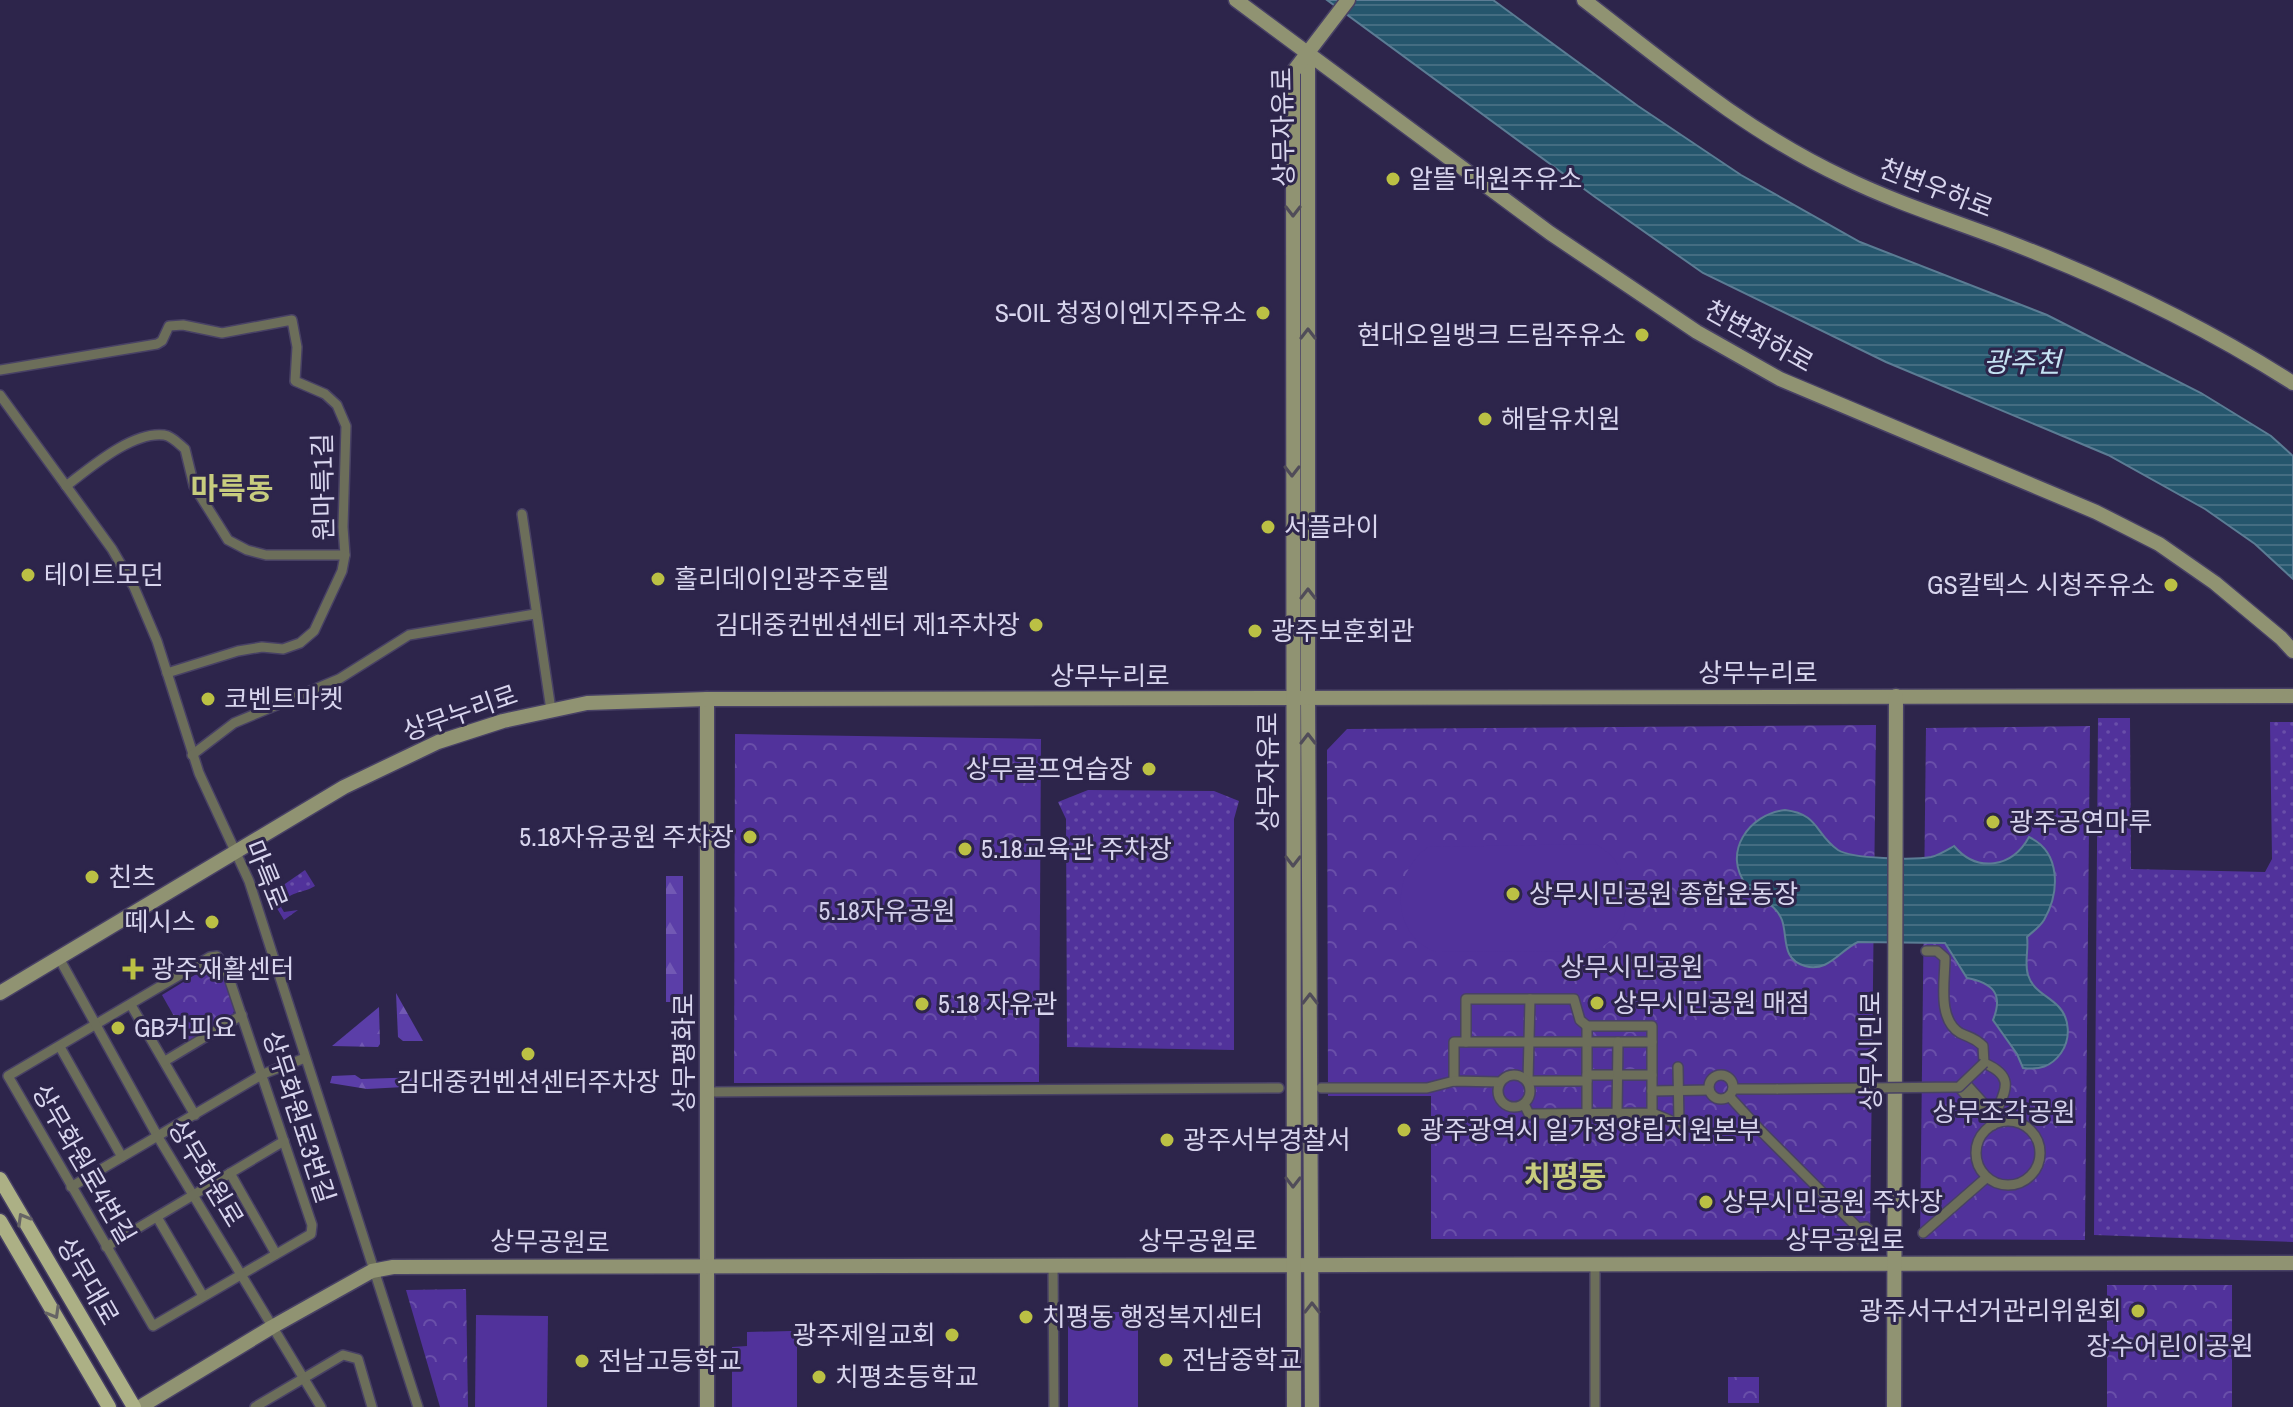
<svg xmlns="http://www.w3.org/2000/svg" width="2293" height="1407" font-family="'Archivo Narrow','Noto Sans KR',sans-serif">
<style>
.grass{fill:url(#grass-dots)}
.forest{fill:url(#forest-firs)}
.park{fill:url(#park-crowns)}
.pitch{fill:#51329b}
.water{fill:url(#water-rules);stroke:#5b7c94;stroke-width:2}
.lines{fill:none;stroke-linecap:round;stroke-linejoin:round}
.street-casing{stroke:#484165;stroke-width:12}
.secondary-casing{stroke:#484165;stroke-width:17}
.primary-casing{stroke:#484165;stroke-width:17}
.street{stroke:#6c6e5a;stroke-width:9}
.secondary{stroke:#909372;stroke-width:14}
.primary{stroke:#acb085;stroke-width:14}
.street-bridge-casing{stroke:#484165;stroke-width:12;stroke-linecap:butt}
.street-bridge{stroke:#6c6e5a;stroke-width:9}
.oneway{stroke:#504c59}
.oneway2{stroke:#666465}
.poi-dot{fill:#bbc044;stroke:#2d254b;stroke-width:3}
.labels{text-anchor:middle;stroke-width:6;stroke-linejoin:round;paint-order:stroke}
.street-label{font-size:26px;fill:#d8d5ee;stroke:#2d254b}
.poi-label{font-size:26px;fill:#d8d5ee;stroke:#2d254b;text-anchor:start}
.park-label{font-size:26px;fill:#d2cfeb;stroke:#2d254b}
.water-label{font-size:28px;font-style:italic;fill:#c4e2f2;stroke:#2d254b}
.quarter-label{font-size:30px;font-weight:bold;fill:#c7cc7e;stroke:#2d254b}
</style>
<defs>
<pattern id="grass-dots" width="8" height="8" patternUnits="userSpaceOnUse" patternTransform="scale(2)"><rect width="8" height="8" fill="#51329b"/><path d="M2 2h.1M6 6h.1" fill="none" stroke="#694fa9" stroke-width="1.8" stroke-linecap="round"/></pattern>
<pattern id="forest-firs" width="22" height="20" patternUnits="userSpaceOnUse" patternTransform="scale(2)"><rect width="22" height="20" fill="#5b3ea8"/><path d="M5 1l3.5 6h-7zM16 11l3.5 6h-7z" fill="#7259b4"/></pattern>
<pattern id="park-crowns" width="20" height="18" patternUnits="userSpaceOnUse" patternTransform="scale(2)"><rect width="20" height="18" fill="#51329b"/><path d="M2 6a3 3 0 1 1 6 0M12 15a3 3 0 1 1 6 0" fill="none" stroke="#694fa9"/></pattern>
<pattern id="water-rules" width="6" height="5" patternUnits="userSpaceOnUse" patternTransform="scale(2)"><rect width="6" height="5" fill="#25566d"/><path d="M0 2.5h6" fill="none" stroke="#446d82"/></pattern>
</defs>
<rect width="100%" height="100%" fill="#2d254b"/>
<g class="grass">
<polygon points="2098,718 2130,718 2131,869 2265,872 2272,859 2270,722 2293,722 2293,1242 2094,1235"/>
<polygon points="1088,790 1214,791 1239,801 1234,819 1234,1050 1067,1047 1066,819 1058,802"/>
<path d="M305,870l10,16c-12,8 -27,4 -34,21l3,5 14,-2 -14,10 -15,-25z"/>
</g>
<g class="forest">
<rect x="666" y="876" width="17" height="126"/>
<polygon points="396,993 423,1041 403,1041 398,1037"/>
<polygon points="379,1007 380,1044 378,1047 332,1046"/>
<polygon points="355,1075 361,1079 423,1077 422,1086 367,1089 330,1083 332,1076"/>
</g>
<g class="park">
<polygon points="1876,725 1870,1240 1431,1239 1431,1096 1328,1096 1327,750 1347,729"/>
<polygon points="2090,726 2085,1240 1920,1239 1926,728"/>
<polygon points="735,734 1041,739 1039,1082 734,1083"/>
<polygon points="216,962 220,964 235,1008 233,1014 188,1041 162,995"/>
<rect x="2107" y="1285" width="125" height="122"/>
<polygon points="466,1289 468,1407 440,1407 406,1290"/>
<rect x="1728" y="1377" width="31" height="26"/>
</g>
<g class="pitch">
<path d="M1596,844c6,4 14,9 19,16 20,30 14,80 -23,91l-156,1c-46,-17 -45,-79 -8,-105z"/>
<rect x="1068" y="1312" width="70" height="95"/>
<polygon points="476,1315 548,1316 547,1407 475,1407"/>
<polygon points="791,1331 797,1338 797,1407 732,1407 732,1347 747,1346 747,1332"/>
</g>
<g class="water">
<polygon points="1327,0 1493,0 1638,106 1741,175 1860,242 2047,315 2201,393 2271,436 2293,456 2293,579 2255,544 2205,509 2108,455 1886,362 1703,273 1595,197"/>
<path d="M1785,810c34,4 30,24 53,40 14,9 76,10 93,7 8,-2 16,-7 23,-11 23,27 58,22 75,-9 32,15 31,55 15,83 -5,8 -11,11 -17,17 2,12 -3,25 1,38 5,16 19,20 30,31 12,12 13,33 3,47 -10,14 -22,17 -38,15l-6,-14 -24,-34c11,-27 -1,-37 -26,-42l-22,-35 -87,-1c-18,8 -30,31 -53,24 -24,-7 -17,-28 -23,-46 -6,-16 -24,-22 -35,-34 -26,-33 2,-72 38,-76z"/>
</g>
<g class="lines">
<defs>
<g id="street">
<polyline points="0,370 157,344 162,341 169,326 183,325 222,333 292,320 297,347 295,381 325,394 337,405 346,426 343,527 345,555 342,571 314,631 300,643 283,649 262,647 238,651 167,673"/>
<polyline points="0,395 112,549 134,587 157,641 199,773 249,881 418,1407"/>
<path d="M66,486c24,-18 66,-55 98,-51 8,1 15,9 21,14l9,37 34,54 19,10 19,5h79"/>
<polyline points="522,514 551,710"/>
<polyline points="192,755 234,723 339,679 409,635 535,614"/>
<path d="M1926,951h11l8,7c0,23 -8,61 15,75 10,5 14,4 23,13l1,17c40,17 12,36 9,62"/>
<polygon points="217,956 225,966 312,1225 311,1234 153,1326 8,1076 210,957"/>
<polyline points="59,958 158,1137 321,1407"/>
<polyline points="1530,999 1528,1081 1587,1081"/>
<polyline points="131,1005 195,1115"/>
<polyline points="1466,1042 1466,999 1574,999 1580,1020 1587,1026"/>
<polyline points="60,1047 122,1157"/>
<polyline points="165,1061 242,1015"/>
<circle cx="1514" cy="1091" r="16"/>
<circle cx="1721" cy="1087" r="12"/>
<polyline points="1587,1075 1587,1042 1652,1042 1652,1075"/>
<polyline points="1454,1081 1454,1042 1587,1042 1587,1026 1652,1026 1652,1042"/>
<polyline points="1959,1087 1984,1116 1987,1113 1964,1088 1967,1085 1994,1115"/>
<polyline points="1321,1088 1427,1088 1454,1081 1500,1082"/>
<polyline points="1733,1089 1778,1089"/>
<polyline points="708,1092 1279,1088"/>
<polyline points="1729,1096 1761,1131 1858,1228 1866,1227 1872,1232"/>
<polyline points="1524,1104 1529,1114 1652,1113 1652,1091"/>
<polyline points="1587,1113 1587,1075 1652,1075 1652,1091 1709,1090"/>
<polyline points="1617,1113 1618,1042"/>
<polyline points="1652,1113 1679,1124 1678,1067"/>
<circle cx="2008" cy="1153" r="32"/>
<polyline points="230,1173 276,1254"/>
<polyline points="71,1187 263,1074 305,1058"/>
<polyline points="157,1217 203,1296"/>
<polyline points="1858,1228 1858,1235 1863,1243"/>
<polyline points="1923,1233 1986,1178"/>
<polyline points="106,1247 284,1141"/>
<polyline points="1053,1264 1054,1407"/>
<polyline points="1595,1264 1595,1407"/>
<polyline points="255,1407 343,1355 358,1359 372,1407"/>
</g>
<g id="secondary">
<polyline points="1236,0 1550,233 1697,332 1780,379 2096,512 2159,544 2215,583 2281,638 2293,651"/>
<path d="M1584,0c83,64 163,132 259,177 51,25 105,42 158,62 102,39 200,85 292,144"/>
<polyline points="1308,54 1308,700 1312,1407"/>
<polyline points="707,699 707,1407"/>
<polyline points="0,993 344,787 438,742 503,721 587,703 707,699 2293,696"/>
<polyline points="140,1407 272,1327 372,1271 393,1267 2293,1263"/>
<polyline points="1294,1407 1293,72 1348,0"/>
<polyline points="1894,1407 1896,696"/>
</g>
<g id="primary">
<polyline points="0,1179 134,1407"/>
<polyline points="0,1221 109,1407"/>
</g>
</defs>
<use href="#street" class="street-casing"/>
<use href="#secondary" class="secondary-casing"/>
<use href="#primary" class="primary-casing"/>
<use href="#street" class="street"/>
<use href="#secondary" class="secondary"/>
<use href="#primary" class="primary"/>
<defs>
<polyline id="street-bridge" points="1778,1089 1959,1087 1984,1063"/>
</defs>
<use href="#street-bridge" class="street-bridge-casing"/>
<use href="#street-bridge" class="street-bridge"/>
</g>
<defs><path id="oneway-chevron" d="M-2-3.5L2.5 0L-2 3.5" fill="none" stroke-width="1.6" stroke-linecap="round" stroke-linejoin="round" transform="scale(2)"/></defs>
<g class="oneway">
<use href="#oneway-chevron" transform="translate(1293 211) rotate(90)"/>
<use href="#oneway-chevron" transform="translate(1308 334) rotate(-90)"/>
<use href="#oneway-chevron" transform="translate(1292 471) rotate(90)"/>
<use href="#oneway-chevron" transform="translate(1308 594) rotate(-90)"/>
<use href="#oneway-chevron" transform="translate(1308 739) rotate(-90)"/>
<use href="#oneway-chevron" transform="translate(1293 861) rotate(90)"/>
<use href="#oneway-chevron" transform="translate(1310 999) rotate(-90)"/>
<use href="#oneway-chevron" transform="translate(1293 1182) rotate(90)"/>
<use href="#oneway-chevron" transform="translate(1312 1308) rotate(-90)"/>
</g>
<g class="oneway2">
<use href="#oneway-chevron" transform="translate(23 1219) rotate(-120)"/>
<use href="#oneway-chevron" transform="translate(54 1313) rotate(60)"/>
</g>
<g class="poi-dot">
<circle cx="1393" cy="179" r="8"/>
<circle cx="1263" cy="313" r="8"/>
<circle cx="1642" cy="335" r="8"/>
<circle cx="1485" cy="419" r="8"/>
<circle cx="1268" cy="527" r="8"/>
<circle cx="28" cy="575" r="8"/>
<circle cx="658" cy="579" r="8"/>
<circle cx="2171" cy="585" r="8"/>
<circle cx="1036" cy="625" r="8"/>
<circle cx="1255" cy="631" r="8"/>
<circle cx="208" cy="699" r="8"/>
<circle cx="1149" cy="769" r="8"/>
<circle cx="1993" cy="822" r="8"/>
<circle cx="750" cy="837" r="8"/>
<circle cx="965" cy="849" r="8"/>
<circle cx="92" cy="877" r="8"/>
<circle cx="1513" cy="894" r="8"/>
<circle cx="212" cy="922" r="8"/>
<path d="M129 957h8v8h8v8h-8v8h-8v-8h-8v-8h8z"/>
<circle cx="1597" cy="1003" r="8"/>
<circle cx="922" cy="1004" r="8"/>
<circle cx="118" cy="1028" r="8"/>
<circle cx="528" cy="1054" r="8"/>
<circle cx="1404" cy="1130" r="8"/>
<circle cx="1167" cy="1140" r="8"/>
<circle cx="1706" cy="1202" r="8"/>
<circle cx="2138" cy="1311" r="8"/>
<circle cx="1026" cy="1317" r="8"/>
<circle cx="952" cy="1335" r="8"/>
<circle cx="1166" cy="1360" r="8"/>
<circle cx="582" cy="1361" r="8"/>
<circle cx="819" cy="1377" r="8"/>
</g>
<g class="labels">
<g class="street-label">
<text transform="translate(1283 127) rotate(-91)" y="9">상무자유로</text>
<text transform="translate(1936 188) rotate(21)" y="9">천변우하로</text>
<text transform="translate(1759 336) rotate(29)" y="9">천변좌하로</text>
<text transform="translate(323 487) rotate(-91)" y="9">원마륵1길</text>
<text x="1758" y="682">상무누리로</text>
<text x="1110" y="685">상무누리로</text>
<text transform="translate(460 713) rotate(-19)" y="9">상무누리로</text>
<text transform="translate(1268 772) rotate(-90)" y="9">상무자유로</text>
<text transform="translate(266 875) rotate(68)" y="9">마륵로</text>
<text transform="translate(1871 1051) rotate(-90)" y="9">상무시민로</text>
<text transform="translate(684 1053) rotate(-90)" y="9">상무평화로</text>
<text transform="translate(299 1117) rotate(72)" y="9">상무화원로3번길</text>
<text transform="translate(84 1164) rotate(60)" y="9">상무화원로4번길</text>
<text transform="translate(206 1173) rotate(59)" y="9">상무화원로</text>
<text x="1845" y="1249">상무공원로</text>
<text x="1198" y="1250">상무공원로</text>
<text transform="translate(550 1242) rotate(1)" y="9">상무공원로</text>
<text transform="translate(88 1281) rotate(60)" y="9">상무대로</text>
</g>
<g class="poi-label">
<text x="1409" y="188">알뜰 대원주유소</text>
<text x="1247" y="322" text-anchor="end">S-OIL 청정이엔지주유소</text>
<text x="1626" y="344" text-anchor="end">현대오일뱅크 드림주유소</text>
<text x="1501" y="428">해달유치원</text>
<text x="1284" y="536">서플라이</text>
<text x="44" y="584">테이트모던</text>
<text x="674" y="588">홀리데이인광주호텔</text>
<text x="2155" y="594" text-anchor="end">GS칼텍스 시청주유소</text>
<text x="1020" y="634" text-anchor="end">김대중컨벤션센터 제1주차장</text>
<text x="1271" y="640">광주보훈회관</text>
<text x="224" y="708">코벤트마켓</text>
<text x="1133" y="778" text-anchor="end">상무골프연습장</text>
<text x="2009" y="831">광주공연마루</text>
<text x="734" y="846" text-anchor="end">5.18자유공원 주차장</text>
<text x="981" y="858">5.18교육관 주차장</text>
<text x="108" y="886">친츠</text>
<text x="1529" y="903">상무시민공원 종합운동장</text>
<text x="196" y="931" text-anchor="end">떼시스</text>
<text x="151" y="978">광주재활센터</text>
<text x="1613" y="1012">상무시민공원 매점</text>
<text x="938" y="1013">5.18 자유관</text>
<text x="134" y="1037">GB커피요</text>
<text x="528" y="1091" text-anchor="middle">김대중컨벤션센터주차장</text>
<text x="1420" y="1139">광주광역시 일가정양립지원본부</text>
<text x="1183" y="1149">광주서부경찰서</text>
<text x="1722" y="1211">상무시민공원 주차장</text>
<text x="2122" y="1320" text-anchor="end">광주서구선거관리위원회</text>
<text x="1042" y="1326">치평동 행정복지센터</text>
<text x="936" y="1344" text-anchor="end">광주제일교회</text>
<text x="1182" y="1369">전남중학교</text>
<text x="598" y="1370">전남고등학교</text>
<text x="835" y="1386">치평초등학교</text>
</g>
<g class="park-label">
<text x="887" y="920">5.18자유공원</text>
<text x="1632" y="976">상무시민공원</text>
<text x="2004" y="1121">상무조각공원</text>
<text x="2170" y="1355">장수어린이공원</text>
</g>
<g class="water-label">
<text x="2022" y="372">광주천</text>
</g>
<g class="quarter-label">
<text x="232" y="499">마륵동</text>
<text x="1565" y="1187">치평동</text>
</g>
</g>
</svg>
